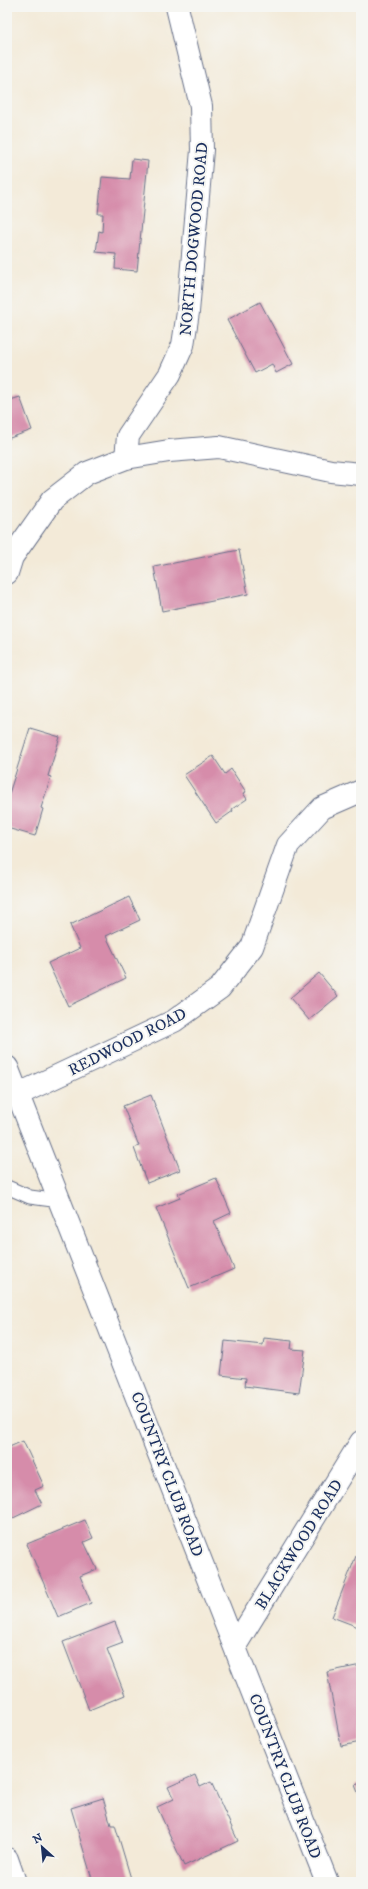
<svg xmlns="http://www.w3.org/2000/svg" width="368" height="1889" font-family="'IM FELL DW Pica',serif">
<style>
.building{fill:#d68caa}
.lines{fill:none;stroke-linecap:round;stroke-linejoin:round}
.lane-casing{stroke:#677089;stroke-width:15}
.street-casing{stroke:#677089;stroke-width:24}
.secondary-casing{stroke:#677089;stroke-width:24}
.lane{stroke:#fff;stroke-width:13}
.street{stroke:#fff;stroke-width:22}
.secondary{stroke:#fff;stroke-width:22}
.labels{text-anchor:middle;stroke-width:4;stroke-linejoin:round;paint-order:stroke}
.street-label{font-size:16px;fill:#1b2f5e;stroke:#f6f6f2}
</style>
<rect width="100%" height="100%" fill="#f6f6f2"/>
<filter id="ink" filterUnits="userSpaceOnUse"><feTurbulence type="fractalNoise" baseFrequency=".025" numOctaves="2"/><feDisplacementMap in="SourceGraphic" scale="8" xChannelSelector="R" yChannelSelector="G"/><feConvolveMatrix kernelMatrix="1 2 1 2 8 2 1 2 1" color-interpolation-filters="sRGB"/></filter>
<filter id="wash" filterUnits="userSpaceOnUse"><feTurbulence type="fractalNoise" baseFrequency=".012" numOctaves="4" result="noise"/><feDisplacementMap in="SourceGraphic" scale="16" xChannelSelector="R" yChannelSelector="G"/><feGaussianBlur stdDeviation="0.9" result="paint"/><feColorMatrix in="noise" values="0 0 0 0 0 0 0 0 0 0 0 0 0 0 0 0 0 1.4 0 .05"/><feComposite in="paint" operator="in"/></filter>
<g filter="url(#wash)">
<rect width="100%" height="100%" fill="#f3ead8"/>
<g id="blocks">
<g class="building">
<polygon points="132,159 148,161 137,271 115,269 116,254 96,252 99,231 102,232 103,214 98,214 102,177 130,179"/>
<polygon points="260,302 293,364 276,373 272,364 255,373 227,320"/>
<polygon points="20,397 32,430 7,439 7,401"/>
<polygon points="239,550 248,594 162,611 154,567"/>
<polygon points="30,728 60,737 48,776 51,777 41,808 43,809 35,836 7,828 7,800"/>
<polygon points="213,756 225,774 231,769 246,792 243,793 247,799 232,809 233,811 216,823 184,775"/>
<polygon points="129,897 140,920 106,936 126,978 68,1006 48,963 80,948 70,925"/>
<polygon points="319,973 338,996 309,1020 290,998"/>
<polygon points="151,1095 180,1170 147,1183 134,1148 139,1146 123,1106"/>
<polygon points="216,1178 231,1213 214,1221 234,1269 189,1288 156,1208 180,1198 178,1194"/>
<polygon points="264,1338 292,1341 291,1349 305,1350 299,1393 245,1386 246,1378 221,1375 225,1341 263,1345"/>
<polygon points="23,1441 44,1486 35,1490 42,1504 7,1521 7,1448"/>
<polygon points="85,1520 93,1538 84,1542 97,1569 80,1576 91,1603 58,1617 27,1544"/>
<polygon points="356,1556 361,1558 361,1628 332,1617"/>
<polygon points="115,1622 123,1643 107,1649 125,1695 89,1710 63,1642"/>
<polygon points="361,1665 361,1742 341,1746 327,1672"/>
<polygon points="195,1775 200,1787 211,1782 238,1841 184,1866 157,1807 174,1799 168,1787"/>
<polygon points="361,1783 361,1800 355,1785"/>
<polygon points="103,1798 111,1825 115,1825 132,1882 93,1882 71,1808"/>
</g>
</g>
</g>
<g filter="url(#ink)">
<use href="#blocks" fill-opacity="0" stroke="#677089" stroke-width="1"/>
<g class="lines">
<defs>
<polyline id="lane" points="7,1187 30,1197 60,1201"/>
<g id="street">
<polyline points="126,458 128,436 170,374 183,345 188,312 202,150 201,106 177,7"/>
<polyline points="7,573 12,557 52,500 87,473 126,458 169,451 219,447 331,471 361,474"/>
<polyline points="7,1067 327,1882"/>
<polyline points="19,1094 174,1021 220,988 252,947 288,845 322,808 361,791"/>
<polyline points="235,1646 361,1442"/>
</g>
<polyline id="secondary" points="7,1859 15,1882"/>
</defs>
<use href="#lane" class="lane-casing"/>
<use href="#street" class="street-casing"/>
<use href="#secondary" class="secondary-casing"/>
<use href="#lane" class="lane"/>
<use href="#street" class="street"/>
<use href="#secondary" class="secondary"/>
</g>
</g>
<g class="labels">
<g class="street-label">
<text transform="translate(193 239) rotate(-85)" y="6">NORTH DOGWOOD ROAD</text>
<text transform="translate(127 1041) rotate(-27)" y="6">REDWOOD ROAD</text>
<text transform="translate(168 1474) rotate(69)" y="6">COUNTRY CLUB ROAD</text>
<text transform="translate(298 1544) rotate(-58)" y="6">BLACKWOOD ROAD</text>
<text transform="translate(286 1776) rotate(69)" y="6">COUNTRY CLUB ROAD</text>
</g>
</g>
<rect width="368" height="1889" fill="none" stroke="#f6f6f2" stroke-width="24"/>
<g transform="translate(42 1847) rotate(333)" stroke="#f6f6f2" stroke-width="3" paint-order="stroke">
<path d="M0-3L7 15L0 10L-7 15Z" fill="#1b2f5e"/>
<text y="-6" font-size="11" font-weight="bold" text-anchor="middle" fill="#1b2f5e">N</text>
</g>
</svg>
